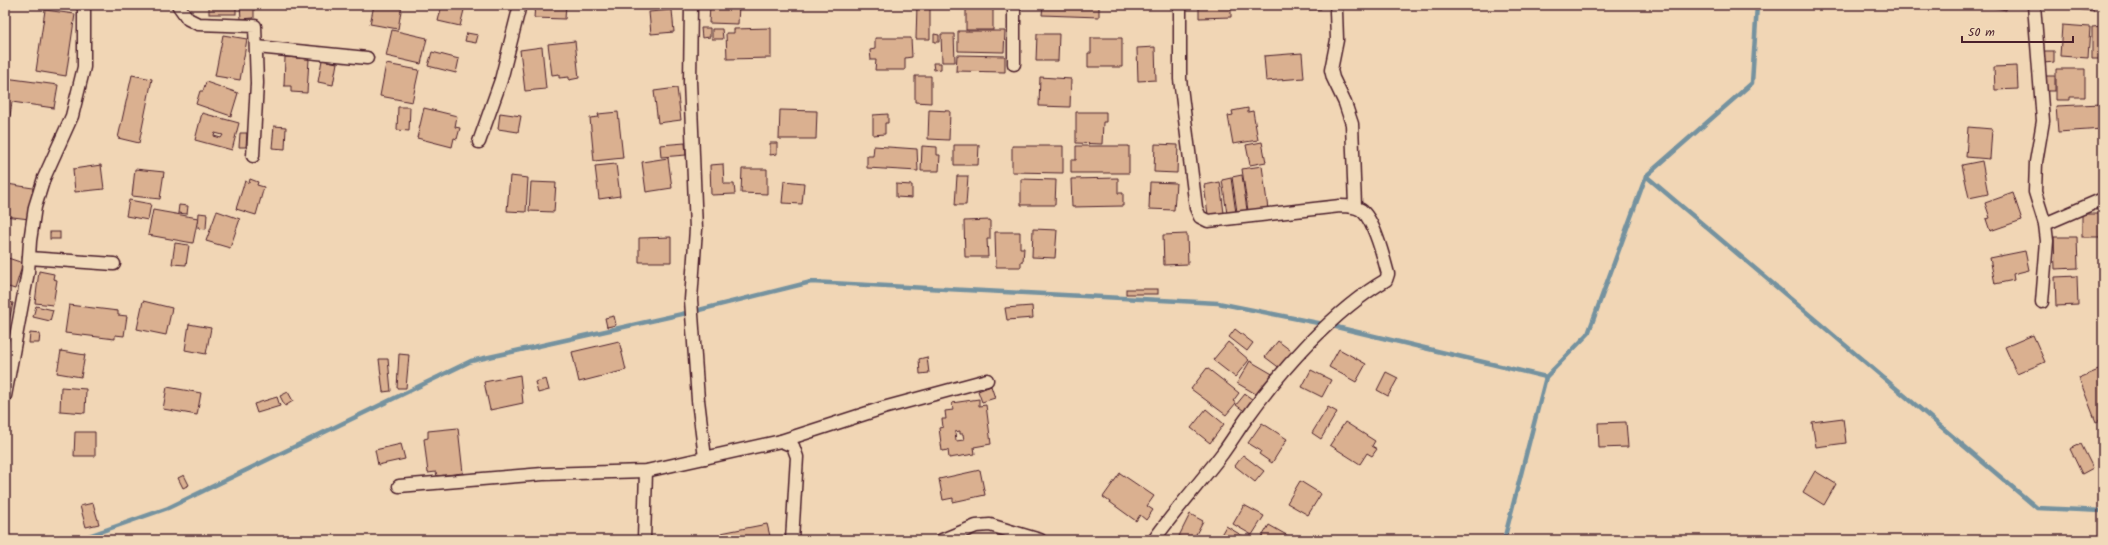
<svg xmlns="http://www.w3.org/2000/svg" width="2108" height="545" font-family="Kalam,sans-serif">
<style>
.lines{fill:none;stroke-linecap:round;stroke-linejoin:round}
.stream{stroke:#74929f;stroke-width:4.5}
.building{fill:#dab090;stroke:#4a1f2b;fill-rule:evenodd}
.street-casing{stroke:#4a1f2b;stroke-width:15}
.street{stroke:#f1daba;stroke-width:12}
</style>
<rect width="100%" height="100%" fill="#f1d6b5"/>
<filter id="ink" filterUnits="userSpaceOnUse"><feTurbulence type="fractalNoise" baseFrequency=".025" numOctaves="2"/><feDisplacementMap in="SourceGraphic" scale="8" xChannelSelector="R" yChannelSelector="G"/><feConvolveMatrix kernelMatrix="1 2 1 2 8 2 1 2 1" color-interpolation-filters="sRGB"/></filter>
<g filter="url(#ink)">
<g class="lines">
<g class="stream">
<polyline points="1646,176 2037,508 2103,511"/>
<polyline points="77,540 168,508 471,361 691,312 811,282 1218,303 1328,325 1546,377"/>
<polyline points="1504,540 1546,377 1588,334 1646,176 1752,83 1757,5"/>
</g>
</g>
<g class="building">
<rect x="209" y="5" width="27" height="9"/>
<polygon points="240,5 254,5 254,18 241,19"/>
<polygon points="374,5 402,5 398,29 370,24"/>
<polygon points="442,5 465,6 460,26 438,21"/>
<polygon points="535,5 566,5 565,19 534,18"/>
<polygon points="710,5 739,5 738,24 709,23"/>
<polygon points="917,5 930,5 930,39 916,39"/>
<polygon points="934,5 946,5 946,7 934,8"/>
<polygon points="1043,5 1099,5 1099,17 1042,15"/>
<polygon points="1199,5 1231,5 1231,17 1199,18"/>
<polygon points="1294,5 1321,5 1321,9 1294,10"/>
<polygon points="1982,5 2007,5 2006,10"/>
<polygon points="2076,5 2094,5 2093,11 2076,9"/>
<rect x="966" y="6" width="27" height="24"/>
<polygon points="45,10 75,14 66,76 36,71"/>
<polygon points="672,10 674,32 651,34 649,12"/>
<polygon points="2062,25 2090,27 2088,58 2060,56"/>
<polygon points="2103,26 2103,59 2092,59 2092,27"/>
<polygon points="701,28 710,28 710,37 702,38"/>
<polygon points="771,28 771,58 727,59 726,33 734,33 734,29"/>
<polygon points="712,29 722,29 723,39 712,39"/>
<polygon points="392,30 427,38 421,64 386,56"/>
<polygon points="958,31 1005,31 1004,52 958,51"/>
<polygon points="467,33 478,35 476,43 465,41"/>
<polygon points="934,34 939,35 939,42 934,42"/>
<polygon points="941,34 954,34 955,62 942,62"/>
<polygon points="1037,34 1059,34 1058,61 1036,61"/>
<polygon points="223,35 247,39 240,80 215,76"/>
<polygon points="875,38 911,38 912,57 905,58 905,70 875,70 876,60 871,60 870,50 875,49"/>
<polygon points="1091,38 1122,38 1122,67 1088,67 1088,53 1091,53"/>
<polygon points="575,41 579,78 569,80 569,77 559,78 559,74 552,75 548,44"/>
<polygon points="542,47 546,89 525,91 520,50"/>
<polygon points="1155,47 1156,80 1138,81 1137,48"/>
<polygon points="2043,51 2054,51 2054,62 2044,63"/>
<polygon points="432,52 459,59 456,73 428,66"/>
<polygon points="1302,53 1304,78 1266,81 1264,56"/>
<polygon points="957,55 1005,56 1005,72 956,71"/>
<polygon points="285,57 309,59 307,93 291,92 291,86 284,86"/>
<polygon points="322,60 337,63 333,85 318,82"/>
<polygon points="933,63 941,63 941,69 934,70"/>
<polygon points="386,64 419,70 412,102 380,96"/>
<polygon points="2017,66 2018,89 1995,90 1994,67"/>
<polygon points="2056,69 2085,69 2085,97 2070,97 2070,100 2056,100"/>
<polygon points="132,75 152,79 139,143 118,138"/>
<polygon points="915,76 931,76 931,103 915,102"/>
<rect x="2043" y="76" width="12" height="15"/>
<polygon points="1040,77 1071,79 1070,107 1039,106"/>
<polygon points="5,78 58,85 54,108 12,102 10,116 5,115"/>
<polygon points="206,82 238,93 231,116 196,104 200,91 203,91"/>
<polygon points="677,88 681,120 658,123 654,91"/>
<polygon points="2102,104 2103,129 2058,132 2056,106"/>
<polygon points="398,107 410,107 409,131 397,130"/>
<polygon points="424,108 457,116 455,127 460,128 457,139 454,138 452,147 417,138"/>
<polygon points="1248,108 1248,112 1253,111 1258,140 1233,144 1228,116 1233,115 1232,111"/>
<polygon points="780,110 817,111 816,139 779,139"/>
<polygon points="929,110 950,111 949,140 928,139"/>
<polygon points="618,112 623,158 594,161 590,118 599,117 598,114"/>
<polygon points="1076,112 1106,112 1106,122 1103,122 1102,144 1076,143"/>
<path d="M202,113l37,10 -7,27 -37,-10zM215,133l8,2 -2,3 -7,-2z"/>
<polygon points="500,113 521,116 518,132 498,129"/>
<polygon points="888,114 888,123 885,123 885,134 873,135 873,115"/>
<polygon points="274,126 286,127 285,149 272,148"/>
<polygon points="1968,127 1992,129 1990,159 1966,157"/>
<polygon points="240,133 247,133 246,147 239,147"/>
<polygon points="1262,142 1266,162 1250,165 1246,145"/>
<polygon points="685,143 686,155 661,157 660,145"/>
<polygon points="770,143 777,143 777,154 770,155"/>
<polygon points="1155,144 1178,145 1177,173 1154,172"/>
<polygon points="954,145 979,145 978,165 954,165"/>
<polygon points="874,146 917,149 918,171 867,168 867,156 873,156"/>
<polygon points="922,146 937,147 937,155 940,155 939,171 921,171"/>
<polygon points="1012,146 1063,146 1063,173 1012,172"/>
<polygon points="1076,146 1129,146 1129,173 1071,173 1071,160 1076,160"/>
<polygon points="668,158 672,188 646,192 642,162"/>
<polygon points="1982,161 1988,194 1969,198 1962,165"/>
<polygon points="616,164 620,196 599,199 595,166"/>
<polygon points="723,164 724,184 734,184 735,194 711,195 710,165"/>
<polygon points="101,165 104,189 75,192 73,169"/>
<polygon points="1262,166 1268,209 1248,211 1242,169"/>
<polygon points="135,169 164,172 160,199 132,196"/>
<polygon points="742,169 767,169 767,194 741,193"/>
<polygon points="1242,175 1247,210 1237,212 1232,177"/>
<polygon points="510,176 528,178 526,212 507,211"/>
<polygon points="957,176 968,176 966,205 955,205"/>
<polygon points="1118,178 1118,193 1123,193 1123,206 1072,207 1071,179"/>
<polygon points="1231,178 1236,213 1227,214 1222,180"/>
<polygon points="250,179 258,182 257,185 264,187 256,215 236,209 245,181 249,183"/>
<polygon points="1021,179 1056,180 1055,205 1021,205"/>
<polygon points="784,181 804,183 802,204 782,203"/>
<polygon points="531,182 556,183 554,212 529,211"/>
<polygon points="1150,182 1176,183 1174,210 1149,209"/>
<polygon points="1220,182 1224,213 1208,215 1204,185"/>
<polygon points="7,184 33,188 29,219 5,216"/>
<polygon points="896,184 912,185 912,198 896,197"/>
<polygon points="2013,193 2022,220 1990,231 1986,219 1990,218 1985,203"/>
<polygon points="129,200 151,204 148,220 126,216"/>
<polygon points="179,205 188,206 187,214 178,213"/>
<polygon points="153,210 198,218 193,243 148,235"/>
<polygon points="217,211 240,219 230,248 206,241"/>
<polygon points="199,213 207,214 206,229 198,228"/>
<rect x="2082" y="214" width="21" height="23"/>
<polygon points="990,220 990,239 987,239 988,257 965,257 964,221"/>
<polygon points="1033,229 1057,230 1055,258 1032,257"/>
<rect x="50" y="232" width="10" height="7"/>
<polygon points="995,232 1020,232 1020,248 1024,248 1023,261 1021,261 1021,267 996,267"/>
<polygon points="1187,234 1188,264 1164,265 1163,235"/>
<polygon points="671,237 671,262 639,262 639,238"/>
<polygon points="2054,237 2077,237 2078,268 2055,269"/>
<polygon points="175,243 189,245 186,265 172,264"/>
<polygon points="2025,251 2029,270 2013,274 2014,280 1995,284 1990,258"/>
<polygon points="5,257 23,263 15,289 5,286"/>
<polygon points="39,271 54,274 53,279 57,280 53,305 35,303"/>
<polygon points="2077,276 2078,305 2056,306 2055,277"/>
<rect x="1126" y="289" width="32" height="5"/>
<polygon points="5,301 13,303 8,326 5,325"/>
<polygon points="143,301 172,308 166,335 137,329"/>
<polygon points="69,305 118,311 118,315 127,316 124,336 115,335 115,339 65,333"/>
<polygon points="36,306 53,310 50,321 33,317"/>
<polygon points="1032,306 1033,318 1007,320 1005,308"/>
<polygon points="614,316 616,325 607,327 605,318"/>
<polygon points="189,324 211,328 206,354 185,350"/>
<polygon points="1235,329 1253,343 1247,351 1229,337"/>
<polygon points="5,333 10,334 8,346 5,346"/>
<polygon points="30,333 40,334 39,343 29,343"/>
<polygon points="2033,335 2045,362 2017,374 2005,347"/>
<polygon points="619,341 626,370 579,382 572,352"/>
<polygon points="1278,341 1294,353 1281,369 1265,357"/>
<polygon points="1228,342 1249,360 1235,377 1213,360"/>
<polygon points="1339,349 1366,364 1356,382 1329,367"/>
<polygon points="61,351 85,355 81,377 57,373"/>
<polygon points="399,354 409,355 406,388 397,388"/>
<polygon points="927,357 929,373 920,374 919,359"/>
<polygon points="379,359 388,359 391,391 383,392"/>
<polygon points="1250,361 1274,375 1261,397 1237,383"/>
<polygon points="1207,368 1239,393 1233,401 1236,403 1226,415 1191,389"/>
<polygon points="2101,369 2103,419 2096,422 2079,378"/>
<polygon points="1311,370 1331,380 1322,397 1302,387"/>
<polygon points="1386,372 1398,378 1388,396 1377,390"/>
<polygon points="520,375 523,403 490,410 484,382"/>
<polygon points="546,379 549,390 538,393 535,382"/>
<polygon points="991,386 995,398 982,402 978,391"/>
<polygon points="61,387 86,389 85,413 60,411"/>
<polygon points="167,387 201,393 197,415 163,409"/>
<polygon points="288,392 293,401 285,406 280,396"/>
<polygon points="1245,394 1256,402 1247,413 1236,405"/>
<polygon points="277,397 280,406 257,413 254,404"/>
<path d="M979,399v7l7,-1 5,39 -17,3 1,7 -26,4 -1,-8 -6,1 -3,-23 4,-1 -1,-8h4l-1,-8 8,-1 -1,-7zM960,431v3h3l1,6 -8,1 -1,-9z"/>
<polygon points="1328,407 1337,412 1321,439 1312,433"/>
<polygon points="1206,409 1224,424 1210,443 1191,428"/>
<polygon points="1843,418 1846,443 1816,447 1812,422"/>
<polygon points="1345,422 1375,441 1372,446 1377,449 1372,456 1367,453 1360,464 1330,445"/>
<polygon points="1626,422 1628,447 1599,448 1598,423"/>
<polygon points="1262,423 1287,439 1272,463 1259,454 1261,451 1248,443"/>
<polygon points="458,428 463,473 437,476 436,472 428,473 424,439 428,438 428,431"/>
<polygon points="75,432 95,432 95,456 74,456"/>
<polygon points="401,444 405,459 378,465 375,450"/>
<polygon points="2081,444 2093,468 2082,474 2070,449"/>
<polygon points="1243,455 1264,471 1255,482 1235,466"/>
<polygon points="980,470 985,495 953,502 953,498 943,500 939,479"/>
<polygon points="1815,471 1836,484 1824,505 1803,492"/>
<polygon points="1120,473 1154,496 1147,506 1153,510 1146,520 1140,515 1136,521 1103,497"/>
<polygon points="184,475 189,485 183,488 178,478"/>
<polygon points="1300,481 1321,494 1308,515 1287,503"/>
<polygon points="93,503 99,524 86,527 80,506"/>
<polygon points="1244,505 1264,516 1252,535 1233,524"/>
<polygon points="1190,514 1203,521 1193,540 1186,540 1179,536"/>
<polygon points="767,524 771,540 723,540 721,533"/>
<polygon points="1269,525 1290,537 1289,540 1260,540"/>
<polygon points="1226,526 1246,538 1245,540 1218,540"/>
</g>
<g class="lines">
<defs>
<g id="street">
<polyline points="178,5 188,19 198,24 255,26 257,83 253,156"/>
<polyline points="691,5 690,81 696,229 691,300 698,400 705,458"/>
<polyline points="1014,5 1014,64"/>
<polyline points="2034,5 2043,121 2036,162 2035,192 2045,224 2047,241 2042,302"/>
<polyline points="1336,11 1337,40 1331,70 1333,78 1345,103 1352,124 1355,206"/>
<polyline points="257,47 367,58"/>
<polyline points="479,142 501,80 520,5"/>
<polyline points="2045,224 2103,199"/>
<polyline points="29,258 114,264"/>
<polyline points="5,396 28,272 30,241 35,207 44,178 72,116 84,67 84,5"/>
<polyline points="781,441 793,446 797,457 792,540"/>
<polyline points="399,486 543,474 646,471 781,441 883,408 987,380"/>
<polyline points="644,540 646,471"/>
<polyline points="942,540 976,526 990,525 1040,540"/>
<path d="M1154,540c21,-30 46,-57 68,-86 9,-12 16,-24 24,-35 35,-49 88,-109 140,-139l2,-6c-4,-15 -14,-55 -27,-64 -6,-4 -13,-4 -21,-4l-132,15 -8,-4 -4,-9 -16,-129v-74"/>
</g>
</defs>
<use href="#street" class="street-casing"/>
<use href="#street" class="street"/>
</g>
</g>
<rect width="2108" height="545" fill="none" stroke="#f1daba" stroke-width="20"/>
<rect x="10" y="10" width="2088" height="525" fill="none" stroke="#4a1f2b" stroke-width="1.5" filter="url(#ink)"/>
<path d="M1962 36v6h111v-6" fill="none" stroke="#4a1f2b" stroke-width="2"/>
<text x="1968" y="36" font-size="12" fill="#4a1f2b" stroke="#f1daba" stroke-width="3" paint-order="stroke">50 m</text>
</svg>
